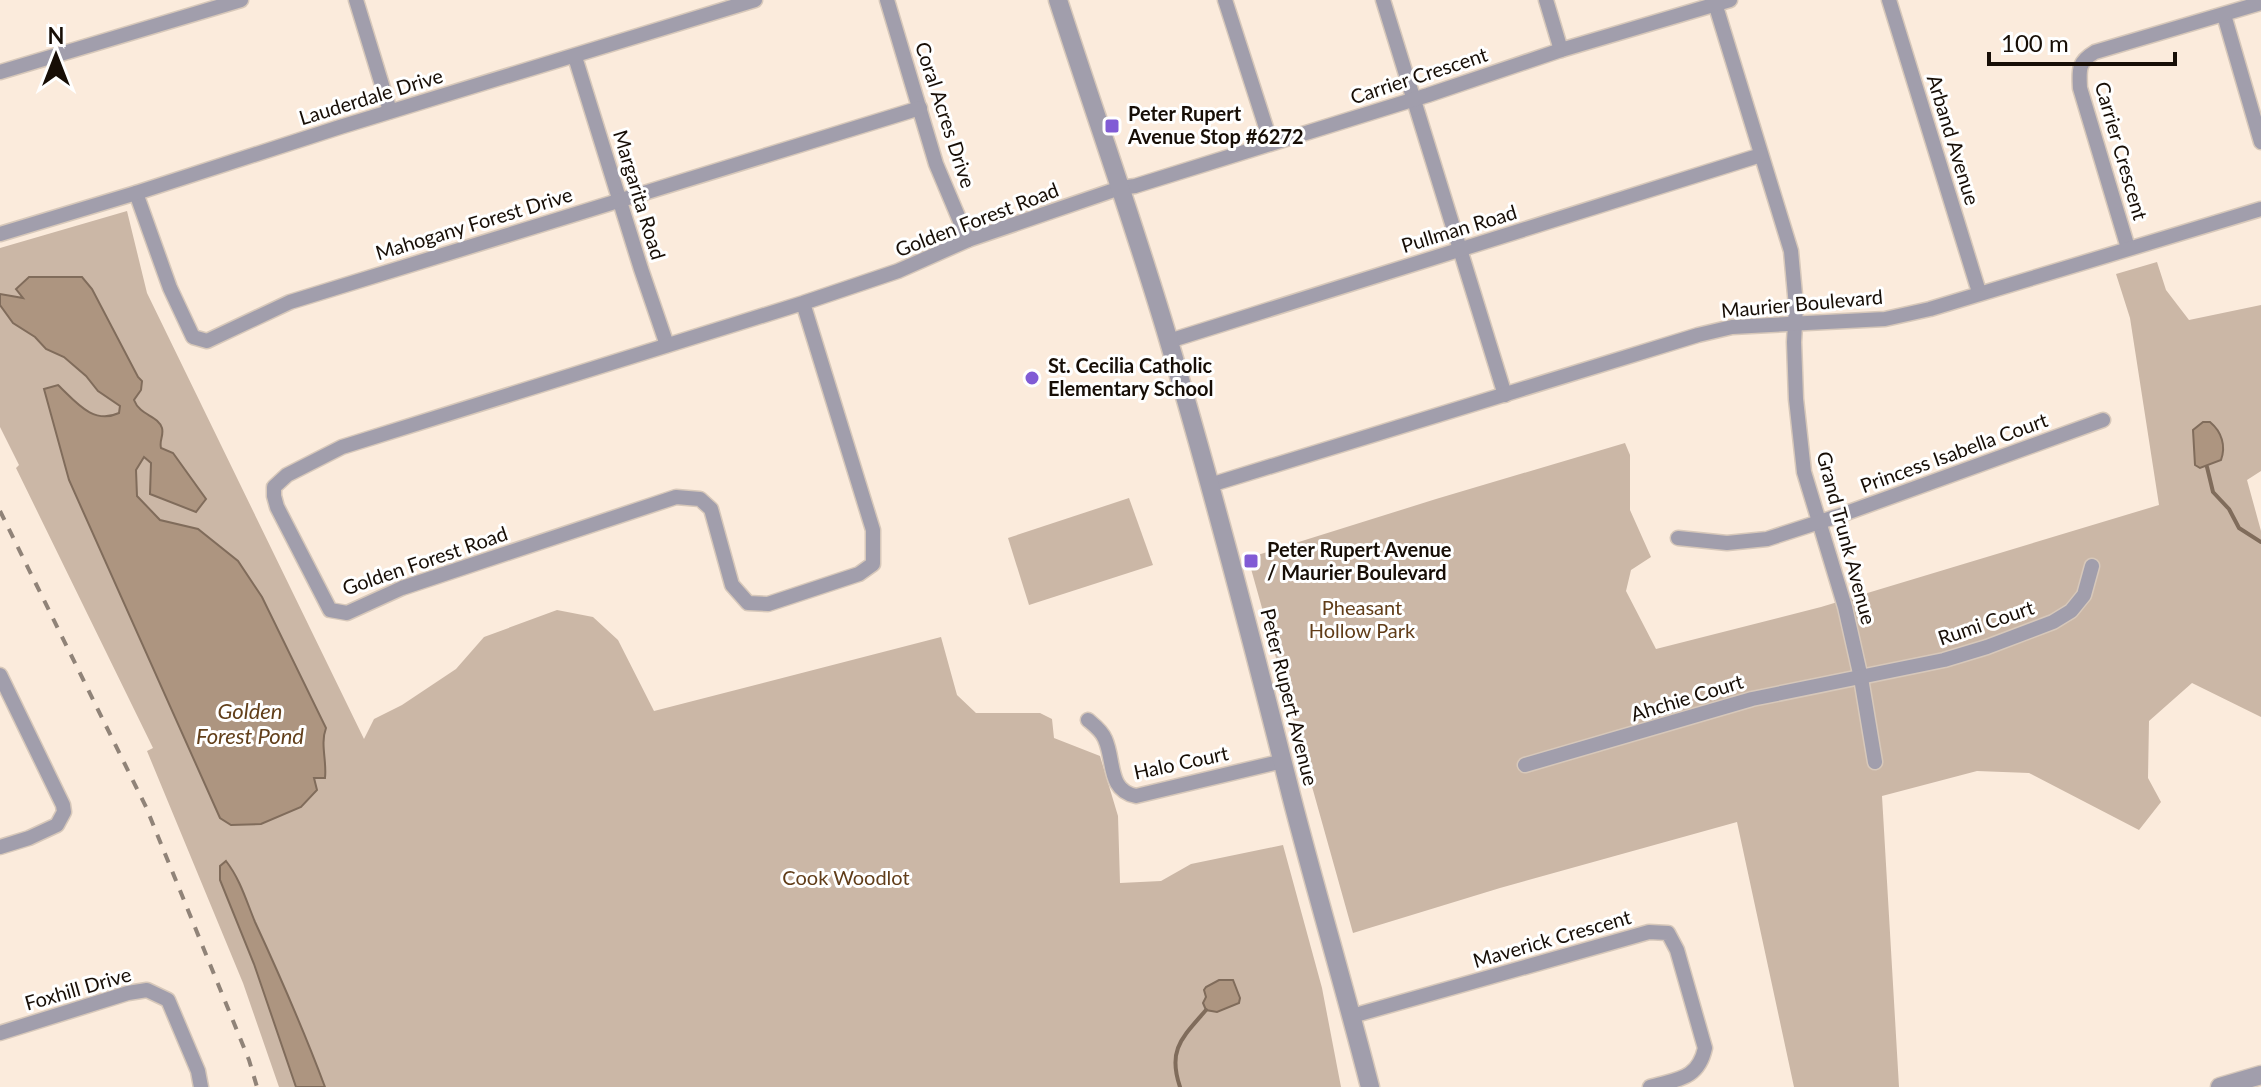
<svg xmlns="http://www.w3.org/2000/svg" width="2261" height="1087" font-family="Lato,sans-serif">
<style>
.green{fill:#cbb7a6}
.water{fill:#ad9580;stroke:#806c5b;stroke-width:2}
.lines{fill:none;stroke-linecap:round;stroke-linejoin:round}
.stream{stroke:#806c5b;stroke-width:4}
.minor-casing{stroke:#d7c8ba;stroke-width:17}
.tertiary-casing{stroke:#d7c8ba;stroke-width:21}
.minor{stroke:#a19eac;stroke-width:14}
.tertiary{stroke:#a19eac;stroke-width:18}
.rail{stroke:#908378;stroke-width:4;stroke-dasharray:10 10;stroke-linecap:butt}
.poi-dot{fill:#815bd5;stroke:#fff;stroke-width:3}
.labels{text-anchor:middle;stroke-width:6;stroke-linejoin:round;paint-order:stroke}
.street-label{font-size:20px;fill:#170e06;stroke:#fff}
.poi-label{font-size:20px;font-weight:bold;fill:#170e06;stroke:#fff;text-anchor:start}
.park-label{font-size:20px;fill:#613d19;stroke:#fff}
.water-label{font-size:22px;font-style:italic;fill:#623f1a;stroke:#fff}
</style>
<rect width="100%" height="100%" fill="#fbebdc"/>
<g class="green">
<polygon points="127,211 147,293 364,739 374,719 402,705 456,669 484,637 557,610 593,617 618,640 654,711 941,637 957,695 976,713 1040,713 1052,719 1054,738 1100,756 1118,816 1120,883 1161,881 1191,864 1283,845 1322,988 1341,1087 279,1087 243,983 147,751 153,748 16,468 19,465 0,427 0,248"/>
<polygon points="2157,262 2166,290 2189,320 2261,305 2261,471 2247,480 2261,531 2261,717 2192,683 2149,721 2148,778 2161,802 2139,830 2029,773 1977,771 1882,796 1899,1087 1794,1087 1737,822 1500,888 1353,933 1248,558 1436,499 1625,443 1630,455 1630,510 1651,557 1631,570 1626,591 1656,649 1821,607 2159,505 2130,318 2116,274"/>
<polygon points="1129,498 1153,565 1029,605 1008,538"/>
</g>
<g class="water">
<path d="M29,277h53l10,12 46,88 4,4 -1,9 -7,10c6,16 24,15 28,28 2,8 -3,12 -1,20l12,5 33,46 -10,13 -46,-18 1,-31 -7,-6 -8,13 1,26 23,24 38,9 40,32 24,36 64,131c-6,16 1,33 -1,50h-11l3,12 -16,17 -40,17 -30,1 -11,-7 -151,-338 -25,-91 14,-4c18,17 35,40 61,28l1,-7 -22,-15 -12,-15 -22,-19 -18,-8 -11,-12 -22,-14 -13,-18v-11l23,4 -7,-9z"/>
<path d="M2203,422h7c12,10 16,24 11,38l-21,8 -5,-3 -2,-35z"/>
<path d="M226,861c14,18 20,39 29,61 25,54 49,109 70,165h-29l-42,-123 -34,-84v-14z"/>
<polygon points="1219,980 1233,980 1240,998 1239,1003 1217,1012 1206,1010 1203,1003 1206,997 1204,990 1206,987"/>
</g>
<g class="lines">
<g class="stream">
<polyline points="2207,467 2213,492 2229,509 2239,528 2261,542"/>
<path d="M1180,1087c-13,-38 3,-50 26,-77"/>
</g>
<defs>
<g id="minor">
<polyline points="356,0 390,111"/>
<polyline points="887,0 936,164 968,240"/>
<polyline points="1225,0 1271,143"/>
<polyline points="1383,0 1505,395"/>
<polyline points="1546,0 1561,50"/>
<polyline points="1714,0 1791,251 1796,306 1794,342 1796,399 1804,472 1845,607 1861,678 1875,762"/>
<polyline points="1889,0 1979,292"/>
<polyline points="2224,15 2261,142"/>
<polyline points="575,57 641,269 667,345"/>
<polyline points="0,72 241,0"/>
<polyline points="136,193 170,288 193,337 207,341 290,302 920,108"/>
<polyline points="0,234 136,193 340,127 755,0"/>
<path d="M2128,248l-48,-160c-1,-19 -2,-26 15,-36l166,-49"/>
<polyline points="803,303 873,530 873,564 859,574 768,604 748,603 732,585 711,509 700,499 676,497 402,588 347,613 330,610 277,507 274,496 274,487 287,475 342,447 803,303 898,271 968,240 1120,188 1135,186 1428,95 1561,50 1730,0"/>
<polyline points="1169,341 1761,155"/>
<polyline points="1210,485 1698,335 1732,327 1885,319 1930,309 2261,209"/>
<polyline points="1678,538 1727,543 1767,539 1838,516 2103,420"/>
<polyline points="0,675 63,805 64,812 57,825 29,838 0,847"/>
<path d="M1088,720c6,5 14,11 17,19 10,22 2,51 31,57l147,-35"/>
<polyline points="1525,765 1752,699 1944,660 1987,647 2053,622 2071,611 2084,595 2092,566"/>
<path d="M1352,1016l297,-84 19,1 9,17 28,98c-7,32 -28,31 -55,39"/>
<polyline points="0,1033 128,993 147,990 168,1000 198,1071 201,1087"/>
</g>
<g id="tertiary">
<path d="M1058,0c37,115 78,229 112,345 44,149 83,299 121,450 25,97 54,194 79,292"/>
<polyline points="2220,1087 2261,1075"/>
</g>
</defs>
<use href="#minor" class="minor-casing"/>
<use href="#tertiary" class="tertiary-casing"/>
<use href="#minor" class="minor"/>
<use href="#tertiary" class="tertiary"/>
<polyline class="rail" points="0,511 146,807 249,1060 257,1087"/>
</g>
<g class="poi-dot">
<rect x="1104" y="118" width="16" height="16" rx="4"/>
<circle cx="1032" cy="378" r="8"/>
<rect x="1243" y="553" width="16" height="16" rx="4"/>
</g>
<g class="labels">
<g class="street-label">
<text transform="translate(1419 76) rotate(-18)" y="7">Carrier Crescent</text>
<text transform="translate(371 97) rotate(-17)" y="7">Lauderdale Drive</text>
<text transform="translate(945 115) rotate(72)" y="7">Coral Acres Drive</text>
<text transform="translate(1953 140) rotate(73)" y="7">Arband Avenue</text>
<text transform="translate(2121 151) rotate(74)" y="7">Carrier Crescent</text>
<text transform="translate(639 195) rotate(73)" y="7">Margarita Road</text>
<text transform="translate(977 220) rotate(-21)" y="7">Golden Forest Road</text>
<text transform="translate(474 224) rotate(-17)" y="7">Mahogany Forest Drive</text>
<text transform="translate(1459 229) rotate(-17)" y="7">Pullman Road</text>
<text transform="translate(1802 304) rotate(-5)" y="7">Maurier Boulevard</text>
<text transform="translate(1954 453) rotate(-20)" y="7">Princess Isabella Court</text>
<text transform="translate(1846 538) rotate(75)" y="7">Grand Trunk Avenue</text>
<text transform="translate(425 561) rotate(-19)" y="7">Golden Forest Road</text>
<text transform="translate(1986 623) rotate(-19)" y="7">Rumi Court</text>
<text transform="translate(1289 697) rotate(76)" y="7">Peter Rupert Avenue</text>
<text transform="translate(1687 698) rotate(-17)" y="7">Ahchie Court</text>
<text transform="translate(1181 763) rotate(-12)" y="7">Halo Court</text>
<text transform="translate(1552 939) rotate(-16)" y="7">Maverick Crescent</text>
<text transform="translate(78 989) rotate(-16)" y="7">Foxhill Drive</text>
</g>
<g class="poi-label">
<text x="1128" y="121">Peter Rupert<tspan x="1128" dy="23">Avenue Stop #6272</tspan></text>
<text x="1048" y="373">St. Cecilia Catholic<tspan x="1048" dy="23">Elementary School</tspan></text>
<text x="1267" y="557">Peter Rupert Avenue<tspan x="1267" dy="23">/ Maurier Boulevard</tspan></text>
</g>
<g class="park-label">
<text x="1362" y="615">Pheasant<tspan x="1362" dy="23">Hollow Park</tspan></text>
<text x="846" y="885">Cook Woodlot</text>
</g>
<g class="water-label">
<text x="250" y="719">Golden<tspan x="250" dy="25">Forest Pond</tspan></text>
</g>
</g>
<g transform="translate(56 56)" stroke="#ffffff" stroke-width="6" paint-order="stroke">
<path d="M0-6L14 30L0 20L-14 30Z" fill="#170e06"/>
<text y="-12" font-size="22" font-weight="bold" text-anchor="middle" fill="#170e06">N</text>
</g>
<path d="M1989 52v12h186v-12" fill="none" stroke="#170e06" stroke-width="4"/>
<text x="2001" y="52" font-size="24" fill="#170e06" stroke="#ffffff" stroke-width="6" paint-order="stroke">100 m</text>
</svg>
